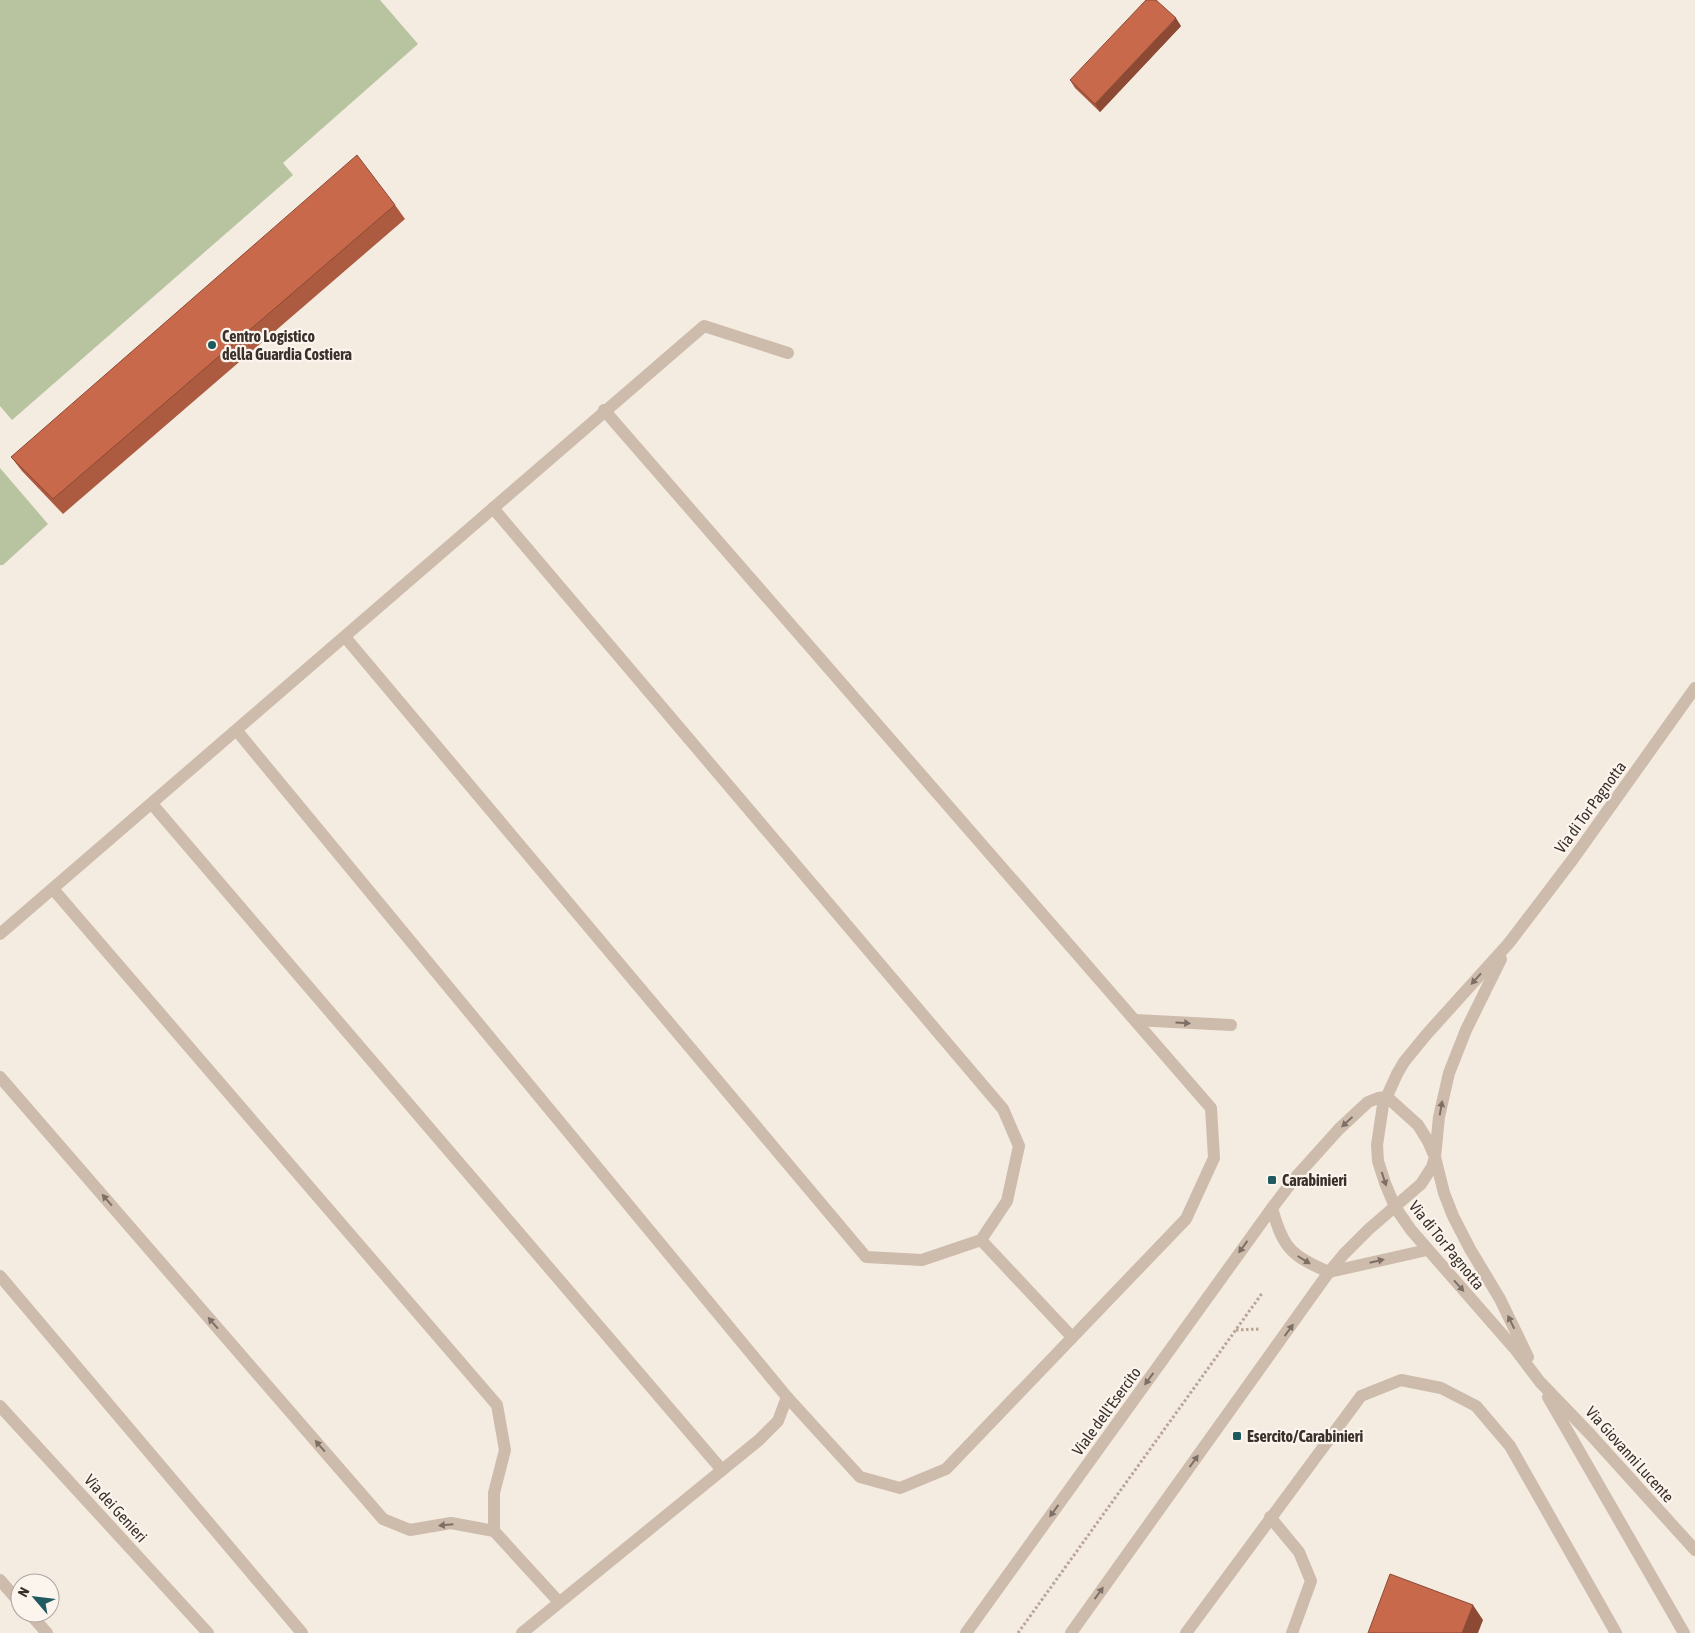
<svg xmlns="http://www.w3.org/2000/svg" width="1695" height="1633" font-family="'Asap Condensed',sans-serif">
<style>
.green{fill:#b8c4a0}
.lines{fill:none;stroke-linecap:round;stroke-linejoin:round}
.path{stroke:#b9a596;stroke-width:3;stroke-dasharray:2.5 2.5;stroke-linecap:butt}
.minor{stroke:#cdbbac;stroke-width:12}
.wall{fill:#ac5a40}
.shaded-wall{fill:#8c4a34}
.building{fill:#c8694b;stroke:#8c4a34}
.oneway{fill:#7d6f65}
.poi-dot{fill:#1f5a5e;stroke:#fbf5ee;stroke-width:2}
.labels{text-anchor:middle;stroke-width:4.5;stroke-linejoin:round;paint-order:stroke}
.poi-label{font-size:16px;font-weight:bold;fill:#3b302b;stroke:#fbf5ee;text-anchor:start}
.street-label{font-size:16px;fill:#3b302b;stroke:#fbf5ee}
</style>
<rect width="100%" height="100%" fill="#f4ebe1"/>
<g class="green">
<polygon points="0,0 380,0 418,44 283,163 293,175 12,420 0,406"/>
<polygon points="0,468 48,524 3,565 0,565"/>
</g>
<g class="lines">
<g class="path">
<polyline points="1236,1330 1259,1329"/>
<polyline points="1018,1633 1263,1292"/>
</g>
<g class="minor">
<polyline points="345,637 866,1257 922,1260 981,1240 1007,1201 1019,1146 1003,1109 493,508"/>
<polyline points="1695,688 1573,859 1509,943 1426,1035 1404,1062 1397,1074 1383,1105 1377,1145 1378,1161 1385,1183 1395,1207 1411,1230 1515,1349 1540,1382 1590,1434 1695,1550"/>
<polyline points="237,731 787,1397 860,1477 900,1488 946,1469 1186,1219 1214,1158 1211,1108 604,410"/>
<polyline points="152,804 722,1470"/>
<polyline points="53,889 497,1405 505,1450 494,1493 494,1531"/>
<polyline points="0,934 704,326 788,353"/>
<polyline points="1501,959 1466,1030 1449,1073 1439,1117 1435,1157 1444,1193 1453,1216 1470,1249 1500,1299 1528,1357"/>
<polyline points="1135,1020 1231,1025"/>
<polyline points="0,1077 383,1519 410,1530 451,1523 494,1531 559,1602"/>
<path d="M1272,1208c11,40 19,48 57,64"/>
<polyline points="981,1240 1072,1337"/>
<polyline points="1329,1272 1427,1250"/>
<polyline points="0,1276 302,1633"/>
<polyline points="1548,1397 1684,1633"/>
<polyline points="0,1406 208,1633"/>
<polyline points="1270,1517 1299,1552 1311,1581 1292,1633"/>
<polyline points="0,1580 20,1603"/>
<polyline points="29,1613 47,1633"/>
<polyline points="522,1633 759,1440 778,1421 787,1397"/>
<polyline points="966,1633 1272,1208 1294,1179 1339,1129 1368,1102 1378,1098 1387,1097 1418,1125 1428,1141 1435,1157 1432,1167 1421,1184 1369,1229 1344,1254 1329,1272 1071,1633"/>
<polyline points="1186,1633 1361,1396 1401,1380 1441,1388 1476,1406 1510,1446 1616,1633"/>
</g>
</g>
<g class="wall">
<polygon points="1181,26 1100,112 1075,88 1070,80"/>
<polygon points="395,205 405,219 63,514 22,471 11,457"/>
</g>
<g class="shaded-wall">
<polygon points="1176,18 1181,26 1100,112 1095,104"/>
<polygon points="1473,1605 1483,1620 1478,1633 1462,1633"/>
</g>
<g class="building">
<polygon points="1146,0 1156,0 1176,18 1095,104 1070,80"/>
<polygon points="357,155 395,205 53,499 11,457"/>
<polygon points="1390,1574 1473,1605 1462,1633 1368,1633"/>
</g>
<defs><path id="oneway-solid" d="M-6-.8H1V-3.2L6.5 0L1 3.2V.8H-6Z" transform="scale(1.25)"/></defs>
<g class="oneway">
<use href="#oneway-solid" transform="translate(1476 979) rotate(132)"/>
<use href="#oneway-solid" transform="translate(1183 1023) rotate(3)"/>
<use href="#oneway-solid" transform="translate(1441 1108) rotate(-80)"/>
<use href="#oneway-solid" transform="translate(1347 1122) rotate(137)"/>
<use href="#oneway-solid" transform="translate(1384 1179) rotate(72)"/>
<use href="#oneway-solid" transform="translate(107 1200) rotate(-131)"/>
<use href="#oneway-solid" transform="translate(1243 1247) rotate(126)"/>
<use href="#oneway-solid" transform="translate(1304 1260) rotate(32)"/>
<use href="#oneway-solid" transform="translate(1377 1261) rotate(-13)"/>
<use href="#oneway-solid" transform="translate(1459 1286) rotate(48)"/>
<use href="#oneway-solid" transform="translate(1511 1322) rotate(-116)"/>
<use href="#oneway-solid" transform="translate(213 1323) rotate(-131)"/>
<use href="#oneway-solid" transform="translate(1289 1330) rotate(-54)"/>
<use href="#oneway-solid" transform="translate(1149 1379) rotate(126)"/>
<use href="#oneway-solid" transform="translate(320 1446) rotate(-131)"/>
<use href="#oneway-solid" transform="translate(1194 1461) rotate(-54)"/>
<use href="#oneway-solid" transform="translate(1054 1511) rotate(126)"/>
<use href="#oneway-solid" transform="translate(446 1525) rotate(175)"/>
<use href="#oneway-solid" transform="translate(1099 1593) rotate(-54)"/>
</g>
<g class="poi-dot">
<circle cx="212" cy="345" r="5"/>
<rect x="1267" y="1175" width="10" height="10" rx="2.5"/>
<rect x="1232" y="1431" width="10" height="10" rx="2.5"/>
</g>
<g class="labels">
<g class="poi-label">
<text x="222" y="342">Centro Logistico<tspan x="222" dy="18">della Guardia Costiera</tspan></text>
<text x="1282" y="1186">Carabinieri</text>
<text x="1247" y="1442">Esercito/Carabinieri</text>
</g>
<g class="street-label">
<text transform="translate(1590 807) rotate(-54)" y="6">Via di Tor Pagnotta</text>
<text transform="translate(1447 1245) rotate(51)" y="6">Via di Tor Pagnotta</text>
<text transform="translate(1106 1411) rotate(-54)" y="6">Viale dell'Esercito</text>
<text transform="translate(1630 1454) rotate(48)" y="6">Via Giovanni Lucente</text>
<text transform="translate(116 1508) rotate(48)" y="6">Via dei Genieri</text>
</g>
</g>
<g transform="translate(35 1598) rotate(298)"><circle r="24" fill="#fbf5ee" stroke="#aea6a0"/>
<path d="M0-4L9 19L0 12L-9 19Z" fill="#1f5a5e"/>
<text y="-8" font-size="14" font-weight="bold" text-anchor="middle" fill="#3b302b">N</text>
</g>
</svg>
